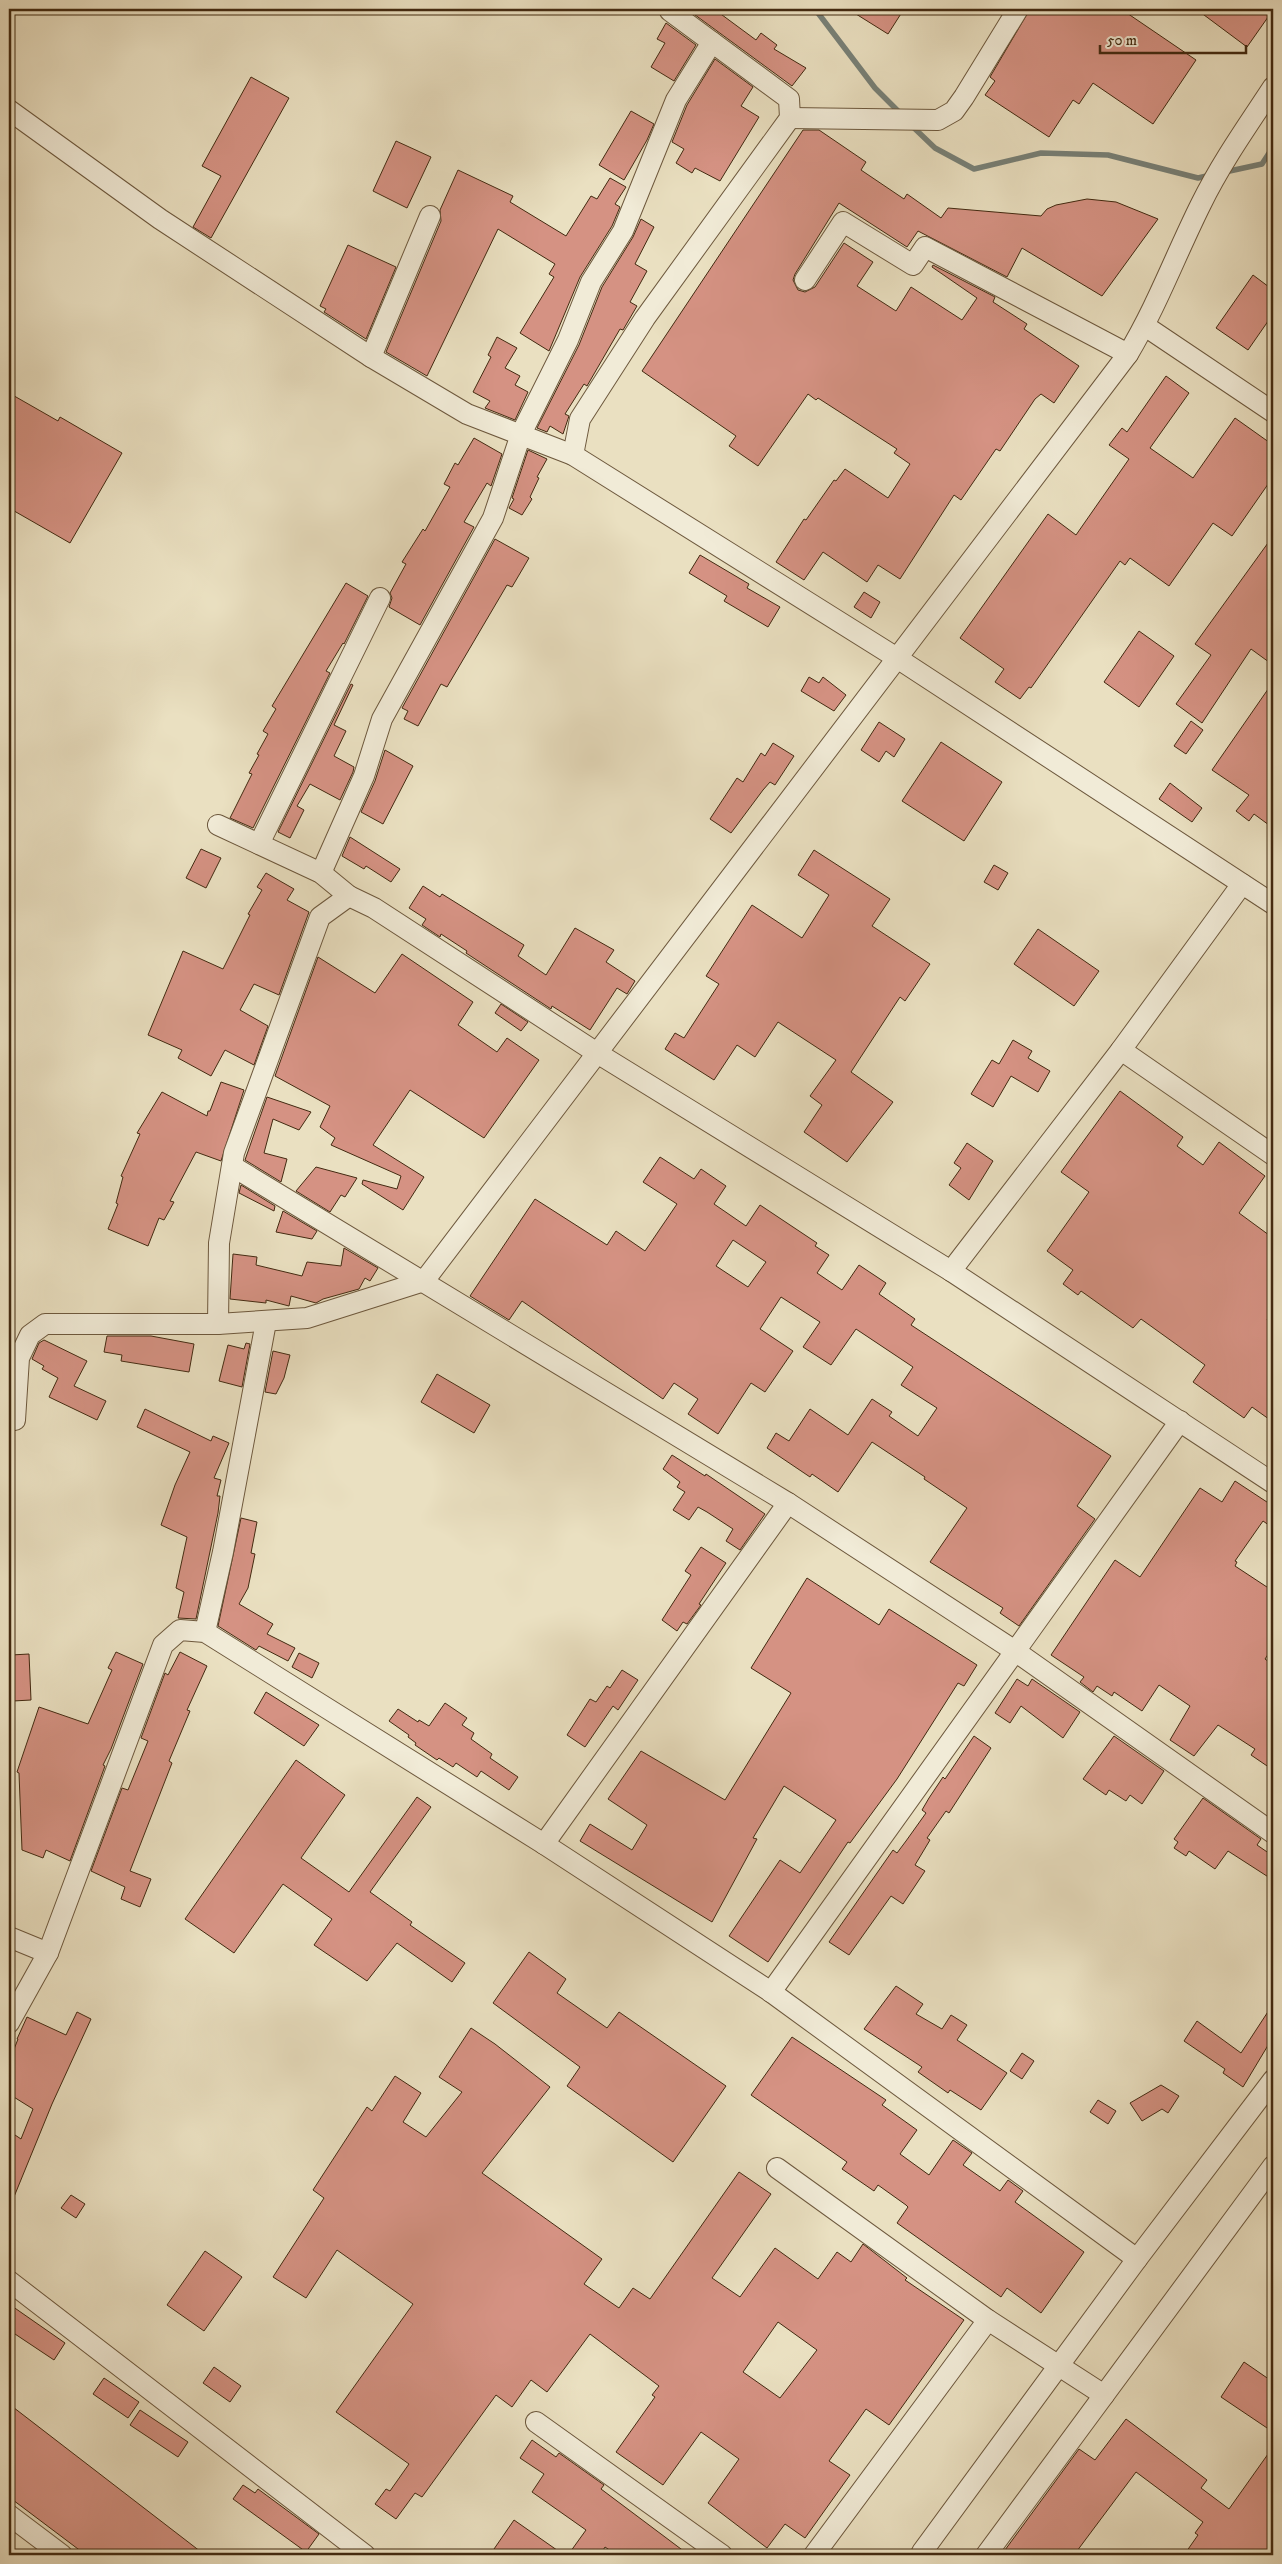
<svg xmlns="http://www.w3.org/2000/svg" width="1282" height="2564" font-family="'IM FELL DW Pica',serif">
<style>
.lines{fill:none;stroke-linecap:round;stroke-linejoin:round}
.stream{stroke:#788178;stroke-width:5.5}
.building{fill:#d59283;stroke:#432a11;fill-rule:evenodd}
.minor-casing{stroke:#6d583d;stroke-width:22}
.minor{stroke:#f1ebd7;stroke-width:20}
</style>
<rect width="100%" height="100%" fill="#eae0c1"/>
<filter id="stains"><feTurbulence type="fractalNoise" baseFrequency=".004" numOctaves="4"/><feColorMatrix values="0 0 0 0 .2 0 0 0 0 .09 0 0 0 0 .02 0 0 0 .5 -.17"/></filter>
<radialGradient id="worn" r=".72"><stop offset=".6" stop-color="#630" stop-opacity="0"/><stop offset="1" stop-color="#630" stop-opacity=".3"/></radialGradient>
<g class="lines">
<g class="stream">
<polyline points="815,9 875,88 901,114"/>
<polyline points="912,126 935,148 974,169 1041,153 1108,155 1198,178 1211,175"/>
<polyline points="1225,172 1262,164 1273,147"/>
</g>
</g>
<g class="building">
<polygon points="687,9 714,9 756,40 761,33 777,45 774,49 806,68 792,86"/>
<polygon points="848,9 904,9 888,34"/>
<polygon points="1030,9 1121,9 1196,60 1153,124 1093,83 1079,104 1073,100 1049,137 985,95 995,81 990,77"/>
<polygon points="1196,9 1273,9 1273,10 1247,47"/>
<polygon points="666,23 696,45 674,81 651,67 665,43 657,39"/>
<polygon points="715,59 753,87 741,106 759,117 720,181 695,168 692,173 676,163 684,149 672,142 687,105"/>
<polygon points="251,77 289,98 211,238 193,227 221,176 202,166"/>
<polygon points="631,111 654,124 647,140 624,180 599,165"/>
<polygon points="803,130 819,130 866,162 861,170 904,199 907,194 941,218 948,208 1041,216 1047,209 1056,205 1087,199 1116,202 1158,219 1102,296 1022,248 1007,277 918,231 907,247 839,203 795,274 793,280 798,290 805,292 815,287 844,243 873,262 857,286 896,311 911,287 962,320 977,298 932,267 933,265 995,297 993,302 1027,324 1024,329 1079,366 1054,403 1041,394 1035,399 1000,451 996,449 961,500 954,495 900,579 878,565 867,582 823,552 804,580 776,562 804,519 806,520 834,480 836,481 845,469 888,498 910,464 894,453 897,449 818,398 816,400 808,394 758,466 729,446 736,436 642,371"/>
<polygon points="396,141 431,157 407,208 373,191"/>
<polygon points="458,170 513,196 510,202 566,236 591,196 597,199 610,178 626,187 615,204 620,207 612,226 580,277 549,351 520,333 554,277 549,274 555,264 498,229 427,376 386,352 441,221 440,210"/>
<polygon points="641,219 654,227 635,264 647,271 630,302 637,306 623,330 620,329 587,386 584,384 565,414 569,416 563,434 550,426 547,432 537,428 579,345 602,287 633,237"/>
<polygon points="348,245 396,267 366,339 324,312 326,309 320,306"/>
<polygon points="1253,275 1273,290 1273,314 1248,350 1216,328"/>
<polygon points="497,337 517,348 505,368 520,376 515,385 528,392 515,420 485,408 490,401 473,392 491,357 488,355"/>
<polygon points="1166,376 1189,393 1150,448 1193,478 1235,418 1273,445 1273,477 1232,536 1213,523 1169,586 1130,558 1125,565 1120,561 1031,688 1029,687 1020,699 995,682 1004,669 960,638 1048,514 1076,535 1129,459 1109,445 1122,428 1127,432"/>
<polygon points="9,393 58,421 60,417 122,453 70,543 9,508"/>
<polygon points="474,438 502,454 491,486 487,483 464,522 474,527 420,625 389,607 392,598 390,593 406,564 402,562 423,529 425,531 450,487 444,484 455,463 458,465"/>
<polygon points="528,450 547,459 537,477 539,478 530,497 532,499 522,515 509,508 514,499 512,498"/>
<polygon points="1273,536 1273,665 1251,649 1202,723 1176,704 1211,655 1195,644"/>
<polygon points="495,539 529,558 512,587 507,585 447,687 441,684 418,726 404,719 408,711 402,708"/>
<polygon points="700,555 749,584 747,588 780,607 768,627 724,601 727,596 689,573"/>
<polygon points="346,583 368,596 344,644 343,643 326,671 330,673 253,828 230,818 252,774 249,773 259,755 257,754 268,734 263,731 276,709 272,706"/>
<polygon points="864,592 880,602 871,618 854,607"/>
<polygon points="1139,631 1174,656 1139,707 1104,682"/>
<polygon points="809,677 819,683 823,677 846,695 834,711 801,691"/>
<polygon points="1273,682 1273,828 1254,814 1249,821 1236,811 1249,795 1212,770"/>
<polygon points="351,684 353,685 334,725 346,731 334,756 354,767 353,772 340,800 310,784 297,806 304,810 290,838 278,832"/>
<polygon points="1191,721 1203,730 1186,754 1174,746"/>
<polygon points="879,722 905,739 894,757 886,751 879,762 861,750"/>
<polygon points="941,742 1002,782 964,841 902,801"/>
<polygon points="773,743 794,756 775,785 770,782 763,790 731,833 710,819 737,778 743,782 761,753 765,756"/>
<polygon points="385,750 413,766 383,824 361,812 375,781"/>
<polygon points="1170,783 1202,808 1192,822 1159,799"/>
<polygon points="350,837 400,869 391,882 366,866 364,869 342,856"/>
<polygon points="201,849 221,858 206,888 186,878"/>
<polygon points="814,850 890,899 872,926 930,964 905,1001 900,997 851,1072 893,1102 847,1162 804,1132 822,1105 810,1096 836,1060 778,1022 755,1057 737,1045 714,1080 665,1049 675,1033 684,1038 719,984 706,976 752,905 802,938 829,895 798,875"/>
<polygon points="994,865 1008,873 998,890 984,882"/>
<polygon points="266,873 294,889 287,900 309,912 279,995 254,984 240,1010 268,1026 254,1065 225,1050 211,1076 178,1058 182,1050 148,1035 183,951 223,969 250,915 248,914 262,890 257,887"/>
<polygon points="423,886 440,897 442,894 524,945 518,956 546,975 575,928 614,950 606,962 635,981 627,994 617,988 590,1030 552,1006 551,1009 466,953 467,951 441,934 440,937 422,925 426,919 409,908"/>
<polygon points="1038,929 1099,971 1074,1006 1014,964"/>
<polygon points="402,954 473,1002 458,1025 497,1052 507,1038 539,1060 484,1138 410,1090 373,1145 424,1177 403,1210 362,1184 363,1180 397,1189 401,1176 331,1145 335,1138 320,1127 330,1106 275,1076 318,957 375,993"/>
<polygon points="501,1004 528,1022 521,1031 495,1013"/>
<polygon points="1013,1040 1032,1051 1028,1058 1050,1071 1038,1092 1011,1076 993,1107 971,1094 992,1060 999,1064"/>
<polygon points="221,1082 244,1090 221,1161 196,1152 170,1201 174,1202 164,1220 159,1218 148,1246 108,1229 118,1204 116,1203 123,1177 121,1176 140,1134 137,1133 162,1092 207,1116 208,1111 210,1111"/>
<polygon points="1120,1091 1183,1137 1177,1146 1203,1165 1219,1142 1265,1176 1239,1213 1273,1238 1273,1311 1267,1320 1273,1325 1273,1422 1252,1407 1244,1418 1193,1382 1205,1365 1141,1319 1133,1328 1081,1291 1078,1295 1063,1284 1073,1270 1047,1251 1089,1192 1061,1172"/>
<polygon points="267,1097 311,1112 299,1130 273,1119 264,1153 287,1159 281,1182 245,1160"/>
<polygon points="967,1143 993,1161 969,1200 949,1185 961,1168 954,1163"/>
<path d="M660,1157l34,22 7,-10 25,17 -12,18 32,22 14,-21 57,38 -2,3 14,9 -12,18 25,17 17,-25 27,18 -7,11 36,25 -4,6 200,131 -34,50 18,13 -76,107 -19,-13 3,-5 -73,-46 37,-54 -43,-29 1,-2 -53,-35 -34,50 -26,-18 -2,3 -43,-29 9,-15 13,8 21,-32 38,26 24,-36 20,13 -3,4 29,20 19,-28 -36,-23 12,-18 -57,-38 -25,36 -28,-18 17,-25 -39,-25 -21,32 33,22 -28,41 -14,-9 -33,51 -30,-20 10,-15 -24,-16 -11,16 -141,-98 -13,19 -39,-24 65,-97 72,46 9,-14 29,20 32,-47 -34,-22zM733,1240l33,22 -18,25 -32,-21z"/>
<polygon points="316,1167 357,1178 345,1197 341,1195 330,1212 296,1191"/>
<polygon points="241,1185 275,1206 274,1211 239,1193"/>
<polygon points="283,1211 317,1231 312,1239 276,1232"/>
<polygon points="344,1248 378,1268 370,1281 365,1278 359,1289 323,1299 316,1303 291,1296 289,1306 266,1300 266,1303 230,1299 233,1254 257,1257 256,1265 302,1276 307,1262 341,1266"/>
<polygon points="107,1336 151,1336 194,1344 189,1372 121,1361 122,1355 104,1352"/>
<polygon points="44,1340 87,1361 74,1386 106,1401 97,1420 49,1397 58,1378 42,1369 44,1366 32,1359 39,1343"/>
<polygon points="246,1343 250,1344 242,1387 219,1381 228,1345 244,1349"/>
<polygon points="273,1351 290,1355 284,1378 276,1394 265,1392"/>
<polygon points="437,1374 490,1405 474,1433 421,1402"/>
<polygon points="145,1409 211,1441 213,1436 229,1443 214,1478 221,1480 217,1496 220,1496 218,1513 196,1619 178,1618 184,1592 176,1588 187,1537 161,1525 175,1485 190,1452 137,1427"/>
<polygon points="672,1455 705,1476 706,1474 765,1514 740,1550 726,1541 733,1529 707,1512 698,1507 689,1520 673,1510 685,1492 677,1487 680,1482 663,1469"/>
<polygon points="1235,1481 1273,1506 1273,1528 1263,1521 1235,1561 1237,1562 1235,1566 1273,1591 1273,1647 1265,1659 1273,1665 1273,1770 1251,1755 1255,1749 1218,1725 1194,1756 1170,1740 1190,1706 1159,1685 1142,1711 1114,1692 1112,1696 1097,1686 1093,1692 1080,1682 1084,1677 1051,1655 1115,1560 1140,1577 1200,1488 1222,1502"/>
<polygon points="241,1518 257,1522 251,1553 255,1554 248,1588 239,1604 273,1624 267,1634 295,1648 288,1661 259,1646 256,1650 218,1626"/>
<polygon points="701,1547 726,1563 699,1604 701,1605 687,1624 683,1622 677,1631 662,1620 691,1575 685,1571"/>
<polygon points="807,1578 879,1625 889,1609 977,1665 964,1686 958,1683 897,1779 850,1843 848,1842 768,1962 729,1936 780,1860 800,1873 836,1820 784,1786 753,1838 757,1839 712,1922 580,1841 590,1824 632,1850 647,1825 608,1799 641,1751 725,1800 791,1693 751,1668"/>
<polygon points="116,1652 143,1664 111,1749 103,1765 105,1766 70,1861 46,1850 43,1858 22,1850 19,1773 17,1772 39,1707 88,1724 112,1670 108,1668"/>
<polygon points="180,1652 207,1666 187,1710 190,1711 169,1761 172,1763 130,1871 151,1879 140,1907 121,1899 125,1887 91,1871 122,1788 128,1790 148,1741 141,1738 165,1673 168,1675"/>
<polygon points="299,1653 319,1663 312,1678 292,1667"/>
<polygon points="29,1654 31,1700 13,1701 11,1655"/>
<polygon points="622,1670 638,1680 618,1710 613,1706 585,1747 567,1735 590,1699 596,1702 607,1686 610,1688"/>
<polygon points="1017,1679 1028,1686 1032,1679 1080,1712 1063,1738 1021,1706 1010,1723 995,1713"/>
<polygon points="266,1692 319,1725 304,1746 254,1713"/>
<polygon points="445,1703 467,1718 462,1725 474,1733 471,1739 492,1754 490,1758 518,1777 509,1790 481,1771 477,1777 456,1763 453,1767 439,1758 437,1760 415,1745 416,1743 408,1737 409,1735 389,1721 398,1709 418,1722 419,1720 429,1726"/>
<polygon points="974,1736 991,1748 949,1813 946,1811 927,1838 930,1840 915,1865 925,1871 903,1904 891,1896 849,1955 829,1942 893,1850 897,1853 906,1841 926,1813 922,1810 929,1798 943,1777 945,1779"/>
<polygon points="1114,1736 1164,1771 1142,1804 1130,1795 1126,1801 1109,1790 1106,1795 1083,1779"/>
<polygon points="296,1760 345,1795 301,1858 349,1892 417,1797 431,1807 370,1892 412,1922 410,1925 465,1963 452,1982 397,1943 367,1981 314,1945 332,1919 283,1884 234,1953 185,1919"/>
<polygon points="1203,1798 1261,1839 1257,1845 1273,1856 1273,1880 1228,1851 1215,1869 1189,1851 1186,1856 1174,1848 1178,1842 1174,1839"/>
<polygon points="529,1952 566,1979 557,1993 607,2028 619,2012 726,2086 673,2162 567,2086 580,2067 493,2003"/>
<polygon points="896,1986 923,2004 916,2014 942,2029 951,2015 967,2025 957,2040 1007,2073 981,2110 950,2090 948,2093 918,2072 922,2067 864,2029"/>
<polygon points="1273,2004 1273,2037 1243,2087 1223,2073 1225,2069 1184,2041 1197,2021 1241,2053"/>
<polygon points="77,2012 91,2019 52,2104 9,2209 9,2169 14,2156 9,2152 9,2131 21,2139 33,2109 9,2094 9,2062 18,2039 17,2039 27,2017 66,2035"/>
<path d="M471,2028l24,16 55,43 -68,86 120,86 -18,25 35,24 14,-20 17,11 89,-127 32,22 -59,84 28,19 35,-49 43,31 19,-27 14,10 12,-18 44,34 -2,2 59,40 -75,105 -23,-16 -37,52 21,14 -45,63 -20,-14 -18,24 -59,-45 31,-44 -38,-27 -38,53 -47,-33 39,-55 -3,-2 7,-9 -69,-52 -43,58 -16,-12 -19,27 -16,-12 -74,102 -7,-4 -19,26 -21,-15 11,-15 4,2 19,-27 -73,-52 77,-108 -76,-54 -31,48 -33,-21 51,-79 -11,-8 54,-83 5,4 23,-35 26,17 -18,29 23,15 36,-45 -23,-15zM778,2322l39,28 -37,48 -37,-26z"/>
<polygon points="792,2037 886,2100 882,2105 917,2130 900,2154 929,2175 953,2140 972,2153 963,2165 1000,2191 1008,2180 1023,2191 1015,2202 1084,2252 1041,2313 1007,2288 1001,2297 897,2223 908,2207 906,2205 878,2185 874,2191 842,2169 847,2162 751,2095"/>
<polygon points="1022,2053 1034,2061 1022,2079 1010,2071"/>
<polygon points="1161,2085 1179,2096 1168,2113 1162,2109 1142,2121 1130,2103"/>
<polygon points="1098,2100 1116,2111 1108,2124 1090,2112"/>
<polygon points="71,2195 85,2204 76,2218 61,2208"/>
<polygon points="205,2251 242,2277 204,2331 167,2305"/>
<polygon points="9,2304 65,2343 54,2360 9,2330"/>
<polygon points="1244,2362 1273,2382 1273,2432 1221,2397"/>
<polygon points="214,2367 241,2386 230,2402 203,2383"/>
<polygon points="104,2378 139,2402 128,2418 93,2394"/>
<polygon points="9,2404 205,2555 86,2555 9,2497"/>
<polygon points="140,2410 188,2442 178,2457 130,2425"/>
<polygon points="1126,2419 1207,2480 1201,2488 1229,2509 1273,2447 1273,2555 1184,2555 1198,2535 1195,2533 1203,2522 1136,2472 1074,2555 1012,2555 1005,2550 1079,2449 1095,2460"/>
<polygon points="532,2440 556,2457 559,2453 604,2485 601,2489 689,2555 617,2555 605,2547 600,2555 568,2555 586,2530 532,2492 544,2474 520,2458"/>
<polygon points="243,2485 255,2493 258,2489 319,2534 306,2552 233,2499"/>
<polygon points="514,2520 564,2555 503,2555 494,2549"/>
</g>
<g class="lines">
<defs>
<g id="minor">
<polyline points="9,110 160,219 371,357 467,414 573,455 897,658 1273,904"/>
<polyline points="790,118 938,120 954,111 964,97 1018,9"/>
<polyline points="805,280 843,222 913,265 925,247 1128,354"/>
<polyline points="1145,326 1273,412"/>
<polyline points="371,357 430,216"/>
<polyline points="573,455 580,419 645,318 790,118 789,99 670,11"/>
<polyline points="218,825 321,873 349,896"/>
<polyline points="259,844 380,598"/>
<polyline points="321,873 364,776 382,719 493,518 521,434 568,340 591,282 623,231 676,100 712,42"/>
<polyline points="1121,1050 1273,1155"/>
<polyline points="232,1166 788,1503 1015,1651 1273,1833"/>
<polyline points="951,1271 1121,1050 1242,884"/>
<polyline points="218,1324 219,1243 234,1153 320,917 349,896 374,908 597,1053 951,1271 1273,1483"/>
<path d="M15,1420l4,-62 11,-23 15,-11h173l89,-6 117,-37 704,-927c29,-48 48,-100 73,-150 20,-41 47,-79 72,-117"/>
<polyline points="205,1632 223,1552 266,1322"/>
<polyline points="544,1844 788,1503"/>
<polyline points="9,1937 48,1953"/>
<polyline points="771,1992 1180,1421"/>
<polyline points="9,2023 48,1953 163,1645 180,1630 205,1632 544,1844 771,1992 1137,2259"/>
<polyline points="777,2168 988,2320 1104,2395"/>
<polyline points="9,2281 365,2555"/>
<polyline points="536,2422 722,2555"/>
<polyline points="9,2515 62,2555"/>
<polyline points="814,2555 988,2320"/>
<polyline points="922,2555 922,2552 1137,2259 1273,2080"/>
<polyline points="986,2555 1273,2166"/>
</g>
</defs>
<use href="#minor" class="minor-casing"/>
<use href="#minor" class="minor"/>
</g>
<rect width="1282" height="2564" fill="none" stroke="#eae0c1" stroke-width="30"/>
<rect x="10" y="10" width="1262" height="2544" fill="none" stroke="#432a11" stroke-width="2.5"/>
<rect x="15" y="15" width="1252" height="2534" fill="none" stroke="#432a11"/>
<path d="M1100 45v8h146v-8" fill="none" stroke="#432a11" stroke-width="2.5"/>
<text x="1107" y="45" font-size="15" fill="#432a11" stroke="#f1ebd7" stroke-width="4" paint-order="stroke">50 m</text>
<rect width="100%" height="100%" filter="url(#stains)"/>
<rect width="100%" height="100%" fill="url(#worn)"/>
</svg>
